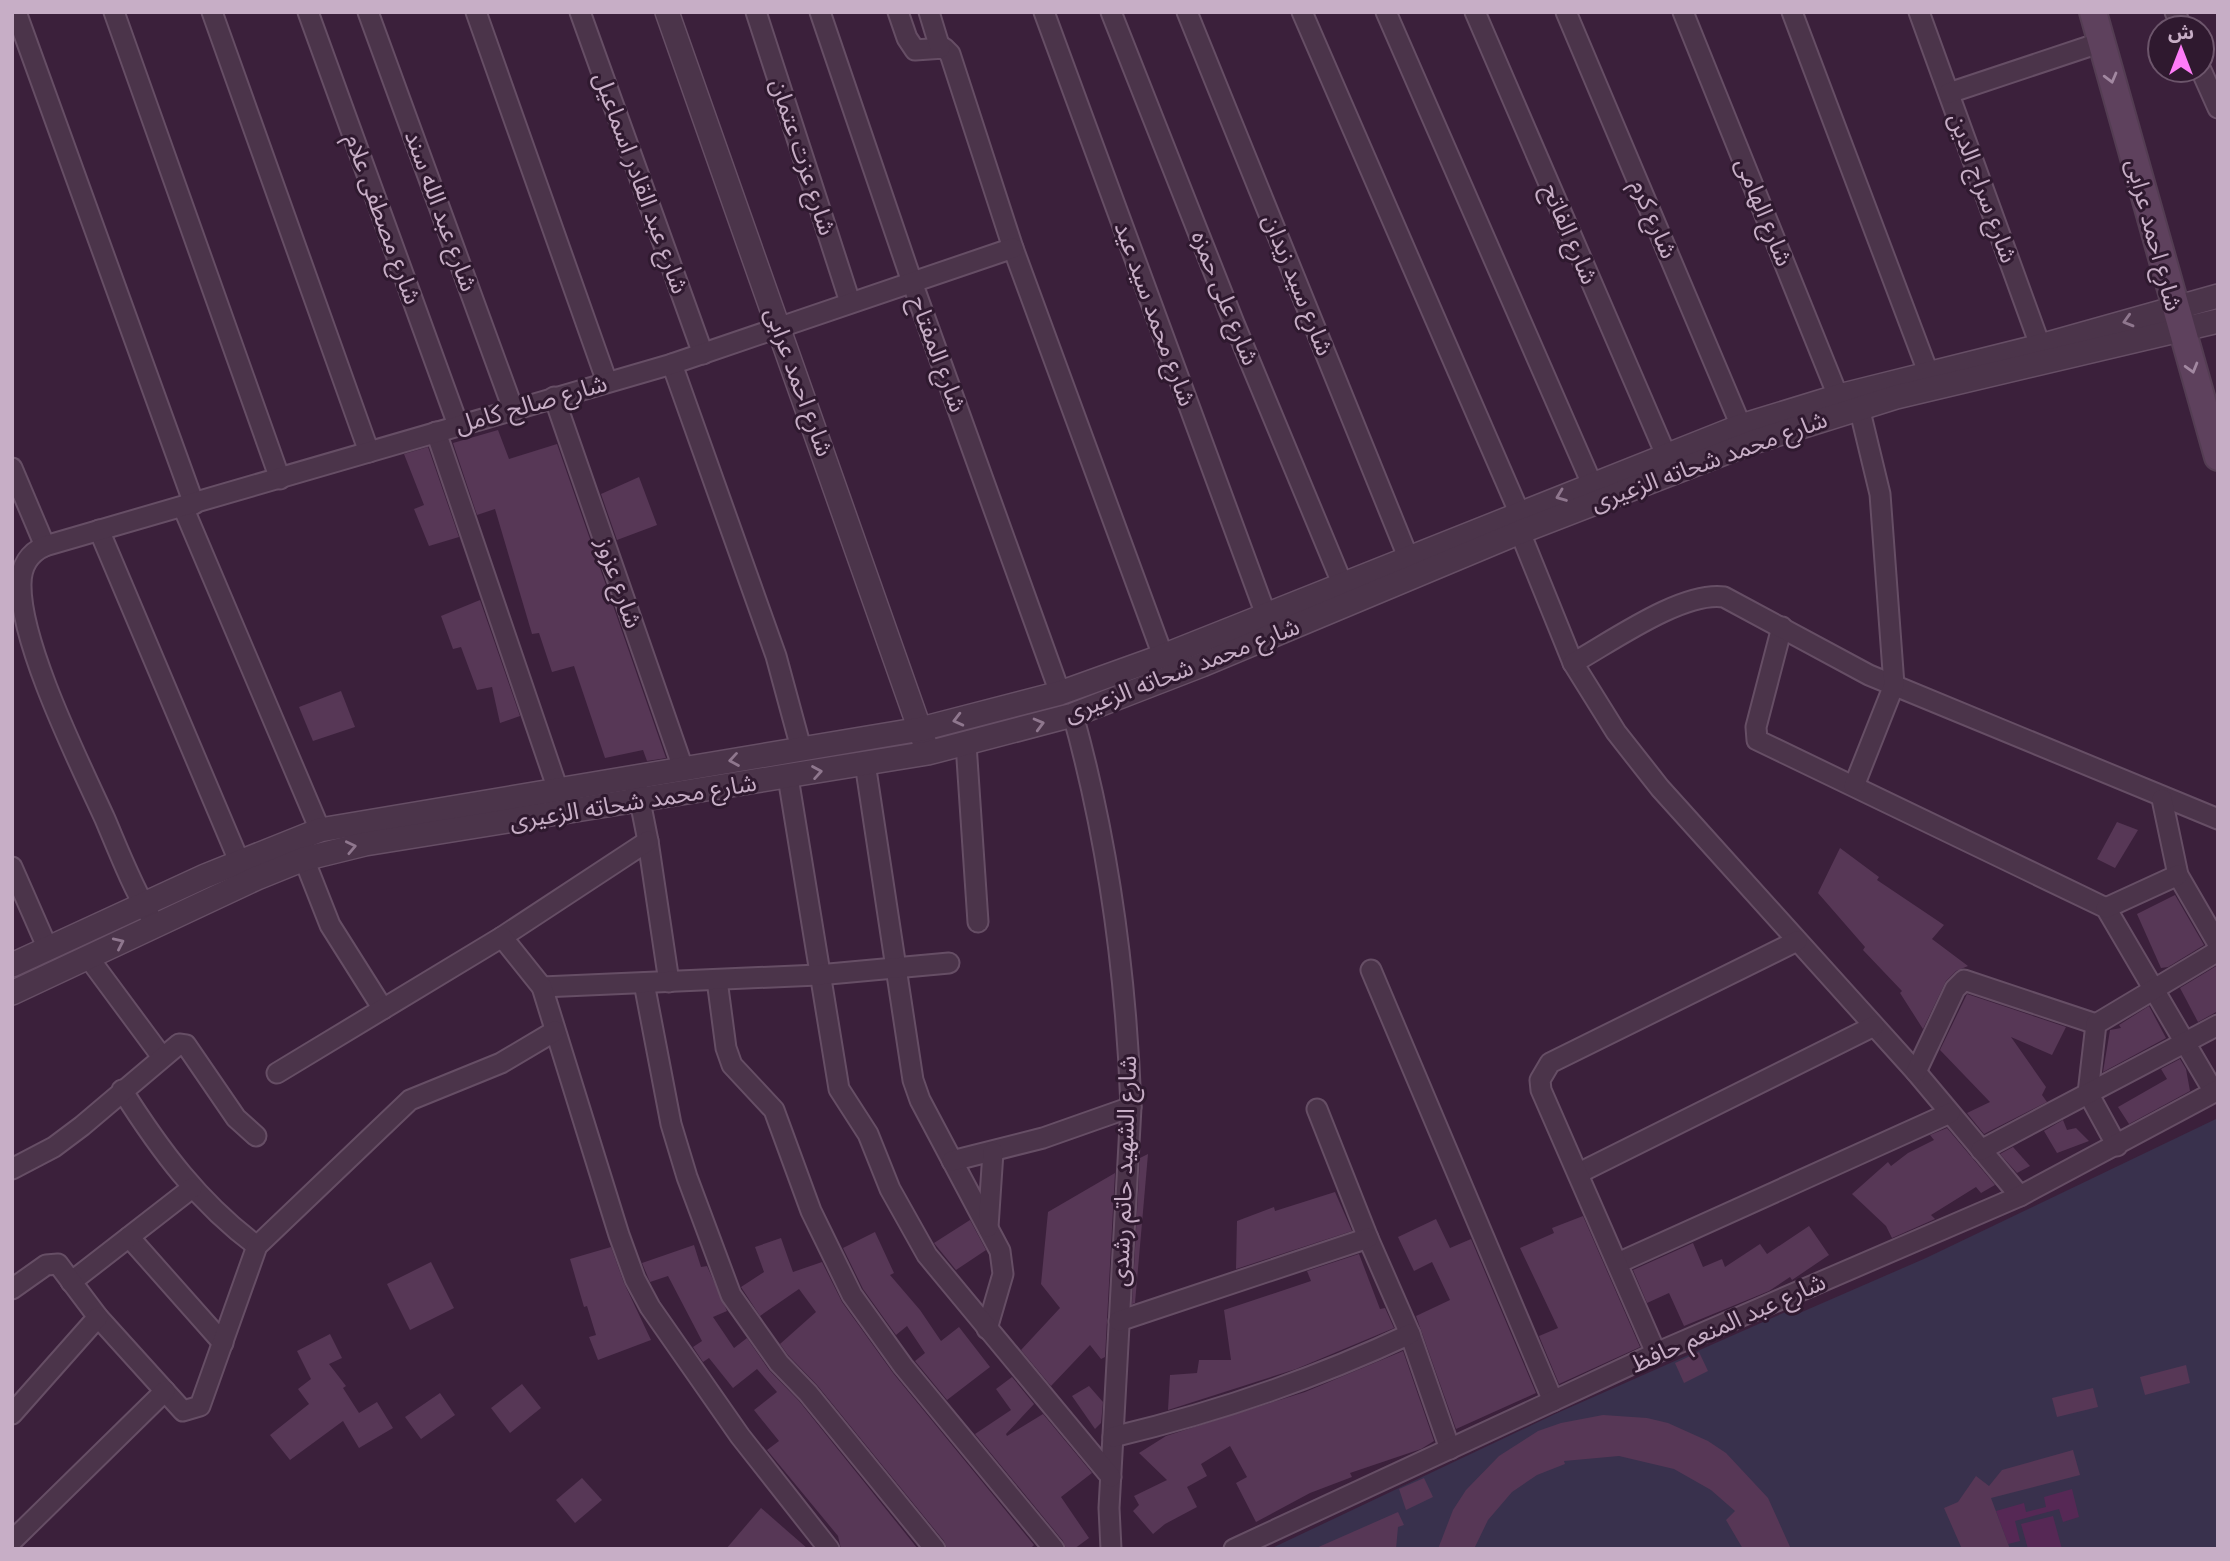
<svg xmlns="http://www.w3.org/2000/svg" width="2230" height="1561" font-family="'Open Sans','Noto Sans Arabic',sans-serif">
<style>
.green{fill:#39314d}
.water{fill:#562855}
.building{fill:#573756}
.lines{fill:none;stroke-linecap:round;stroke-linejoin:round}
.minor-casing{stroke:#664e65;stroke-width:23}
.tertiary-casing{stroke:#664e65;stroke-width:26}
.secondary-casing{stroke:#543d53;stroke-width:30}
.minor{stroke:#4b344a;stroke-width:19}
.tertiary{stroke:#4b344a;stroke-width:23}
.secondary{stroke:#5e415d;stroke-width:26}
.oneway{stroke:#a288a1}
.oneway2{stroke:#8f778e}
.labels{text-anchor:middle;stroke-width:6;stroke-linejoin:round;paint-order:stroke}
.street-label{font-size:24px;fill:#c7aec6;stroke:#2f192f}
</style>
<rect width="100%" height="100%" fill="#3b203b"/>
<polygon class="green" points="2218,1118 2218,1549 1270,1549 1555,1414 1790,1310 1795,1315 1926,1258"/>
<g class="water">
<polygon points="2072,1489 2079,1517 2063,1522 2059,1509 2015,1521 2020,1541 2008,1544 1996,1511 2024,1503 2026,1512 2046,1507 2044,1497"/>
<polygon points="2053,1516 2062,1549 2028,1549 2021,1524"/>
</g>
<g class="building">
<polygon points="498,430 509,459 557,444 666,758 647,761 643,750 605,758 574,666 552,672 539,633 532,634 495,509 477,515 453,443"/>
<polygon points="428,447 459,537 429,546 414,509 424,505 404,454"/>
<polygon points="639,477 657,525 617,540 601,494"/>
<polygon points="480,600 520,716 500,723 492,687 477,690 461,647 453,649 441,616"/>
<polygon points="341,691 355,727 313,741 299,707"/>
<polygon points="2117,822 2138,830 2115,868 2097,859"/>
<polygon points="1840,848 1879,877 1877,880 1944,925 1932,939 1968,966 1956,971 1946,981 1923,1029 1900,993 1902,991 1863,950 1865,947 1818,893"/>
<polygon points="2175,895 2204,945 2168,967 2161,968 2137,914"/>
<polygon points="2218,965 2218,1011 2198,1022 2180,988"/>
<polygon points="1967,994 2066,1027 2052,1055 2011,1037 2046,1087 2042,1095 2047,1102 1984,1134 1967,1113 1990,1102 1940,1050"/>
<polygon points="2149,1006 2166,1038 2103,1072 2110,1030 2121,1028 2119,1025"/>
<polygon points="2180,1059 2186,1069 2190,1091 2129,1124 2118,1107 2167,1079 2161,1069"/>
<polygon points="2063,1120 2067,1130 2076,1128 2089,1141 2057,1153 2044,1131"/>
<polygon points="1947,1128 1995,1185 1981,1193 1976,1187 1931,1215 1935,1219 1892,1238 1886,1226 1852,1194 1888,1162 1891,1166 1908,1153 1934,1140 1930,1135"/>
<polygon points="2013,1147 2030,1166 2017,1173 2000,1154"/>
<polygon points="1148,1154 1135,1303 1132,1304 1140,1158"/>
<polygon points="1115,1173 1105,1357 1101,1359 1090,1345 1051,1386 1021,1350 1060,1308 1041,1284 1048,1212"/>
<polygon points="1335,1192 1352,1231 1236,1269 1237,1221 1274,1207 1275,1211"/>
<polygon points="1583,1216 1640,1347 1559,1384 1539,1336 1558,1328 1520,1248 1554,1233 1552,1228"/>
<polygon points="1436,1219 1450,1248 1471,1239 1536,1393 1456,1429 1416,1316 1450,1300 1432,1262 1414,1271 1398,1237"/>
<polygon points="970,1220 986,1250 956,1270 934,1243"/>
<polygon points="1809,1226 1829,1255 1792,1280 1790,1277 1769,1291 1684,1326 1669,1293 1647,1303 1633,1270 1693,1243 1703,1267 1722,1259 1725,1267 1760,1244 1767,1254"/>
<polygon points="875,1232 894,1273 890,1275 920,1310 941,1341 959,1327 990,1367 947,1400 915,1361 925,1353 907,1326 896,1335 863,1289 843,1248"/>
<polygon points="781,1238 793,1272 822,1262 842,1302 893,1373 1034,1545 1030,1549 947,1549 944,1541 817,1385 788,1355 780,1344 816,1312 799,1289 760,1316 741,1287 764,1272 755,1247"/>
<polygon points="694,1245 701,1267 707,1266 727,1311 713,1317 734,1348 747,1338 769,1370 799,1401 918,1549 841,1549 838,1536 767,1450 779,1441 754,1410 777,1392 757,1369 733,1388 709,1358 703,1362 693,1347 702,1341 668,1276 650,1282 642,1263"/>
<polygon points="611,1247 624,1283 651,1340 598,1360 589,1337 596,1335 587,1306 584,1307 570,1259"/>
<polygon points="1359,1254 1380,1309 1385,1308 1394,1328 1296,1369 1168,1410 1170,1375 1197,1373 1199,1360 1231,1360 1224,1310 1311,1281 1307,1271"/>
<polygon points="431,1262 454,1308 410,1330 387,1284"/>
<polygon points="330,1334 342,1358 329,1364 346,1386 343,1388 359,1413 377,1402 393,1428 359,1448 343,1421 290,1460 270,1435 309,1404 298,1389 311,1379 297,1351"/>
<polygon points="1403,1351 1434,1441 1421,1449 1350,1473 1352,1477 1310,1493 1256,1522 1236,1483 1247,1477 1230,1446 1201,1464 1207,1476 1187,1487 1197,1507 1165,1524 1153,1534 1133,1511 1139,1505 1134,1496 1167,1480 1139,1453 1166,1436 1305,1392"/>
<polygon points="1699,1352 1708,1371 1684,1383 1675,1363"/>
<polygon points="2186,1365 2190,1383 2145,1395 2140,1377"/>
<polygon points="1012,1377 1034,1404 1006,1434 1007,1436 1043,1414 1092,1473 1061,1497 1089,1538 1074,1549 1066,1549 1063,1541 975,1434 1011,1410 996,1389"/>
<polygon points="522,1384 541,1408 510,1433 491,1408"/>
<polygon points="1089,1386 1103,1402 1101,1423 1095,1429 1072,1396"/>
<polygon points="2093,1388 2098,1407 2057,1417 2052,1398"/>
<polygon points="440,1393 455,1415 421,1439 405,1417"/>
<polygon points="1603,1415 1647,1418 1668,1423 1708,1441 1726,1453 1768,1498 1791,1549 1743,1549 1726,1520 1735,1511 1711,1490 1674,1469 1619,1456 1564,1461 1565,1464 1537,1475 1512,1492 1488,1520 1474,1549 1438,1549 1453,1510 1466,1490 1499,1456 1538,1431 1561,1423"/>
<polygon points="2073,1450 2080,1475 1991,1498 2010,1549 1962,1549 1944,1508 1958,1502 1976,1476 1989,1486 2002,1470"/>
<polygon points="582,1478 602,1500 575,1523 556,1500"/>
<polygon points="1424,1478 1433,1497 1406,1510 1399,1489"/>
<polygon points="761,1508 808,1549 726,1549"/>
<polygon points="1398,1512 1404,1525 1398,1527 1396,1549 1314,1549"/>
</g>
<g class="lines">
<defs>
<g id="minor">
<polyline points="16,12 194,504"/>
<polyline points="114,12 280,479"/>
<polyline points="212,12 369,452"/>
<polyline points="308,12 458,425"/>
<polyline points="368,12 513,409"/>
<polyline points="476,12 607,382"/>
<polyline points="580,12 703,354"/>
<polyline points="756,12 850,302"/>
<polyline points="820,12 912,282 1060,693"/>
<polyline points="898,12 907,38 915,50 944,48 950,54 1013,248 1163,656"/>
<polyline points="929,12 940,48"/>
<polyline points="1044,12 1266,615"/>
<polyline points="1111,12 1234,323 1342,583"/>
<polyline points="1187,12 1408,557"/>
<polyline points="1302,12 1519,512"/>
<polyline points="1386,12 1592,484"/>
<polyline points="1475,12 1666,455"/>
<polyline points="1566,12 1741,426"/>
<polyline points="1683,12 1844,411"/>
<polyline points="1792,12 1928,372"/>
<polyline points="1919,12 2045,359"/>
<polyline points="2175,12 2182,28"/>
<polyline points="2201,70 2218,108"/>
<polyline points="1949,93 2102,42"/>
<polyline points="672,364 776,656 801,748"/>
<polyline points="554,397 683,768"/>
<polyline points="436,432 558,790"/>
<polyline points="12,468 45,546"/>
<polyline points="183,507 320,830"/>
<polyline points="99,530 239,861"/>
<polyline points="1520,532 1573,663 1616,732 1660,788 1916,1072 2020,1196"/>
<polyline points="1782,627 1756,727 1757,740 2106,908 2214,1092"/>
<path d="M1573,663c38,-21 109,-72 151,-66l145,78 349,144"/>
<path d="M1073,715c36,129 53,258 58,392l-22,401 2,41"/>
<polyline points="966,744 978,922"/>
<polyline points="865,763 913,1080 920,1100 1000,1251 1003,1274 987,1329"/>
<polyline points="788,777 839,1089 868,1134 890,1189 927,1255 1111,1477"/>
<polyline points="637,786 648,841 669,982"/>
<polyline points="1854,786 1894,685 1880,494 1859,407"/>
<polyline points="2162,799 2178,875 2218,944"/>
<polyline points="304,859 330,925 383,1009"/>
<polyline points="12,867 48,949"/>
<polyline points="2106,908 2178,875"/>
<path d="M150,916c-18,-30 -31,-64 -45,-97 -26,-57 -85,-175 -84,-235 0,-18 8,-31 24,-38l627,-182 341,-116"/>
<polyline points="502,937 648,841"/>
<polyline points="88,957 162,1057"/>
<polyline points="1371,970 1553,1401"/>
<polyline points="717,980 726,1048 732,1065 774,1110 811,1211 852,1295 903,1366 1054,1549"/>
<polyline points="644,983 671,1124 687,1177 731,1295 779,1363 808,1393 935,1549"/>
<polyline points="542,987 818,975 949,963"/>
<polyline points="1916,1072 1955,989 1964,980 2096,1024"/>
<polyline points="277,1073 502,937 542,987 619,1235 635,1279 650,1307 740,1436 829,1549"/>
<path d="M122,1090c38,60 77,113 135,156"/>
<polyline points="1317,1109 1368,1238 1410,1334 1450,1449"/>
<polyline points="2117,1146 2088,1093 2096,1024 2218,951"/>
<polyline points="1981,1150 2218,1025"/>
<polyline points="952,1161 1043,1138 1131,1107"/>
<polyline points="12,1169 54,1147 82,1126 179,1044 186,1045 236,1118 256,1136"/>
<polyline points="1579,1173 1874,1026"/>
<polyline points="988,1227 993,1152"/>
<polyline points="129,1237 223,1343"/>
<polyline points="1618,1263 1950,1113"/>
<polyline points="71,1282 192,1188"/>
<polyline points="12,1289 46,1265 58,1264 98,1317 183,1411 200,1406 257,1246 410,1100 501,1063 555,1031"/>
<polyline points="1119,1321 1368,1238"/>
<polyline points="1656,1353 1541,1090 1540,1080 1550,1063 1797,941"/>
<polyline points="12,1414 98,1317"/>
<path d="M1113,1437c105,-25 199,-57 297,-103"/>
<polyline points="12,1541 165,1391"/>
<polyline points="1234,1549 1656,1353 2020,1196 2218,1090"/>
</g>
<g id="tertiary">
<polyline points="667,12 925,744"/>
<polyline points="12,965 205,876 320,830 921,729 1060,693 1163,656 1741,426 1839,396 2040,346 2218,296"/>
<polyline points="12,993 257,878 304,859 365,844 928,753 1073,715 1202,665 1520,532 1753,442 1896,397 2218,321"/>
</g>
<polyline id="secondary" points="2093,12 2218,457"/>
</defs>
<use href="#minor" class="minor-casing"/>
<use href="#tertiary" class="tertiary-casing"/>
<use href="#secondary" class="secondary-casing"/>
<use href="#minor" class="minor"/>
<use href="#tertiary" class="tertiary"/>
<use href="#secondary" class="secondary"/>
</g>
<defs><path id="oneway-chevron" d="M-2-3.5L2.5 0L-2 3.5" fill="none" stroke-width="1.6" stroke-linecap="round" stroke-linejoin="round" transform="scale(1.75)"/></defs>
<g class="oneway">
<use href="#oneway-chevron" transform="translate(2111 78) rotate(75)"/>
<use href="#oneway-chevron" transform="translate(2192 368) rotate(74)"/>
</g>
<g class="oneway2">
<use href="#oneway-chevron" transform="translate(2128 321) rotate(164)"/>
<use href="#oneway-chevron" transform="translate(1561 496) rotate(159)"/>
<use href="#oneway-chevron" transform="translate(958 720) rotate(166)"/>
<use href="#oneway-chevron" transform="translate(1039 724) rotate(-15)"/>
<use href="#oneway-chevron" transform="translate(734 760) rotate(171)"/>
<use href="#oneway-chevron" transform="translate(817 772) rotate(-10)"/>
<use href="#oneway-chevron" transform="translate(351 847) rotate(-12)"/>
<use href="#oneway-chevron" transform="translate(119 943) rotate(-25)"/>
</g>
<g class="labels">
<g class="street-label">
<text transform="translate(803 157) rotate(72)" y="8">شارع عزت عتمان</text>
<text transform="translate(641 183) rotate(70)" y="8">شارع عبد القادر اسماعيل</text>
<text transform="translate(1983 188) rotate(70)" y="8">شارع سراج الدين</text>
<text transform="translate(441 211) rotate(70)" y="8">شارع عبد الله سند</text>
<text transform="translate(1764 212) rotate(68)" y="8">شارع الهامى</text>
<text transform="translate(383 219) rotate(70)" y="8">شارع مصطفى علام</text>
<text transform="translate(1654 219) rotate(67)" y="8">شارع كرم</text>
<text transform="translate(1570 234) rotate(67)" y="8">شارع الفاتح</text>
<text transform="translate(2154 235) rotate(75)" y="8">شارع احمد عرابى</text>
<text transform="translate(1298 285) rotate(68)" y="8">شارع سيد زيدان</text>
<text transform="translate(1225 298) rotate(68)" y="8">شارع على حمزه</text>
<text transform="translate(1155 314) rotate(70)" y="8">شارع محمد سيد عيد</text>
<text transform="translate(938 354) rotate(70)" y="8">شارع المفتاح</text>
<text transform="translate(799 382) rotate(70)" y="8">شارع احمد عرابى</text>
<text transform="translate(531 404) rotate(-16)" y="8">شارع صالح كامل</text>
<text transform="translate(1709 461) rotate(-20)" y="8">شارع محمد شحاته الزعيرى</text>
<text transform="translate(619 583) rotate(71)" y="8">شارع عزوز</text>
<text transform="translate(1182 670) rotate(-21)" y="8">شارع محمد شحاته الزعيرى</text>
<text transform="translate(633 802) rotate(-9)" y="8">شارع محمد شحاته الزعيرى</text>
<text transform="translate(1124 1171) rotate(-88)" y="8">شارع الشهيد حاتم رشدى</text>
<text transform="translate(1728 1323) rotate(-24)" y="8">شارع عبد المنعم حافظ</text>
</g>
</g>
<rect width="2230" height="1561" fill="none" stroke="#c7aec6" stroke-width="28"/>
<g transform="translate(2181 49)"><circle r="33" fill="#2f192f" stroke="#6c556b" stroke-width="2"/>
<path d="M0-5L12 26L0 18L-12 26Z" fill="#fe7cf8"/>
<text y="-10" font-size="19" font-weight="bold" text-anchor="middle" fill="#c7aec6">ش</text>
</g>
</svg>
